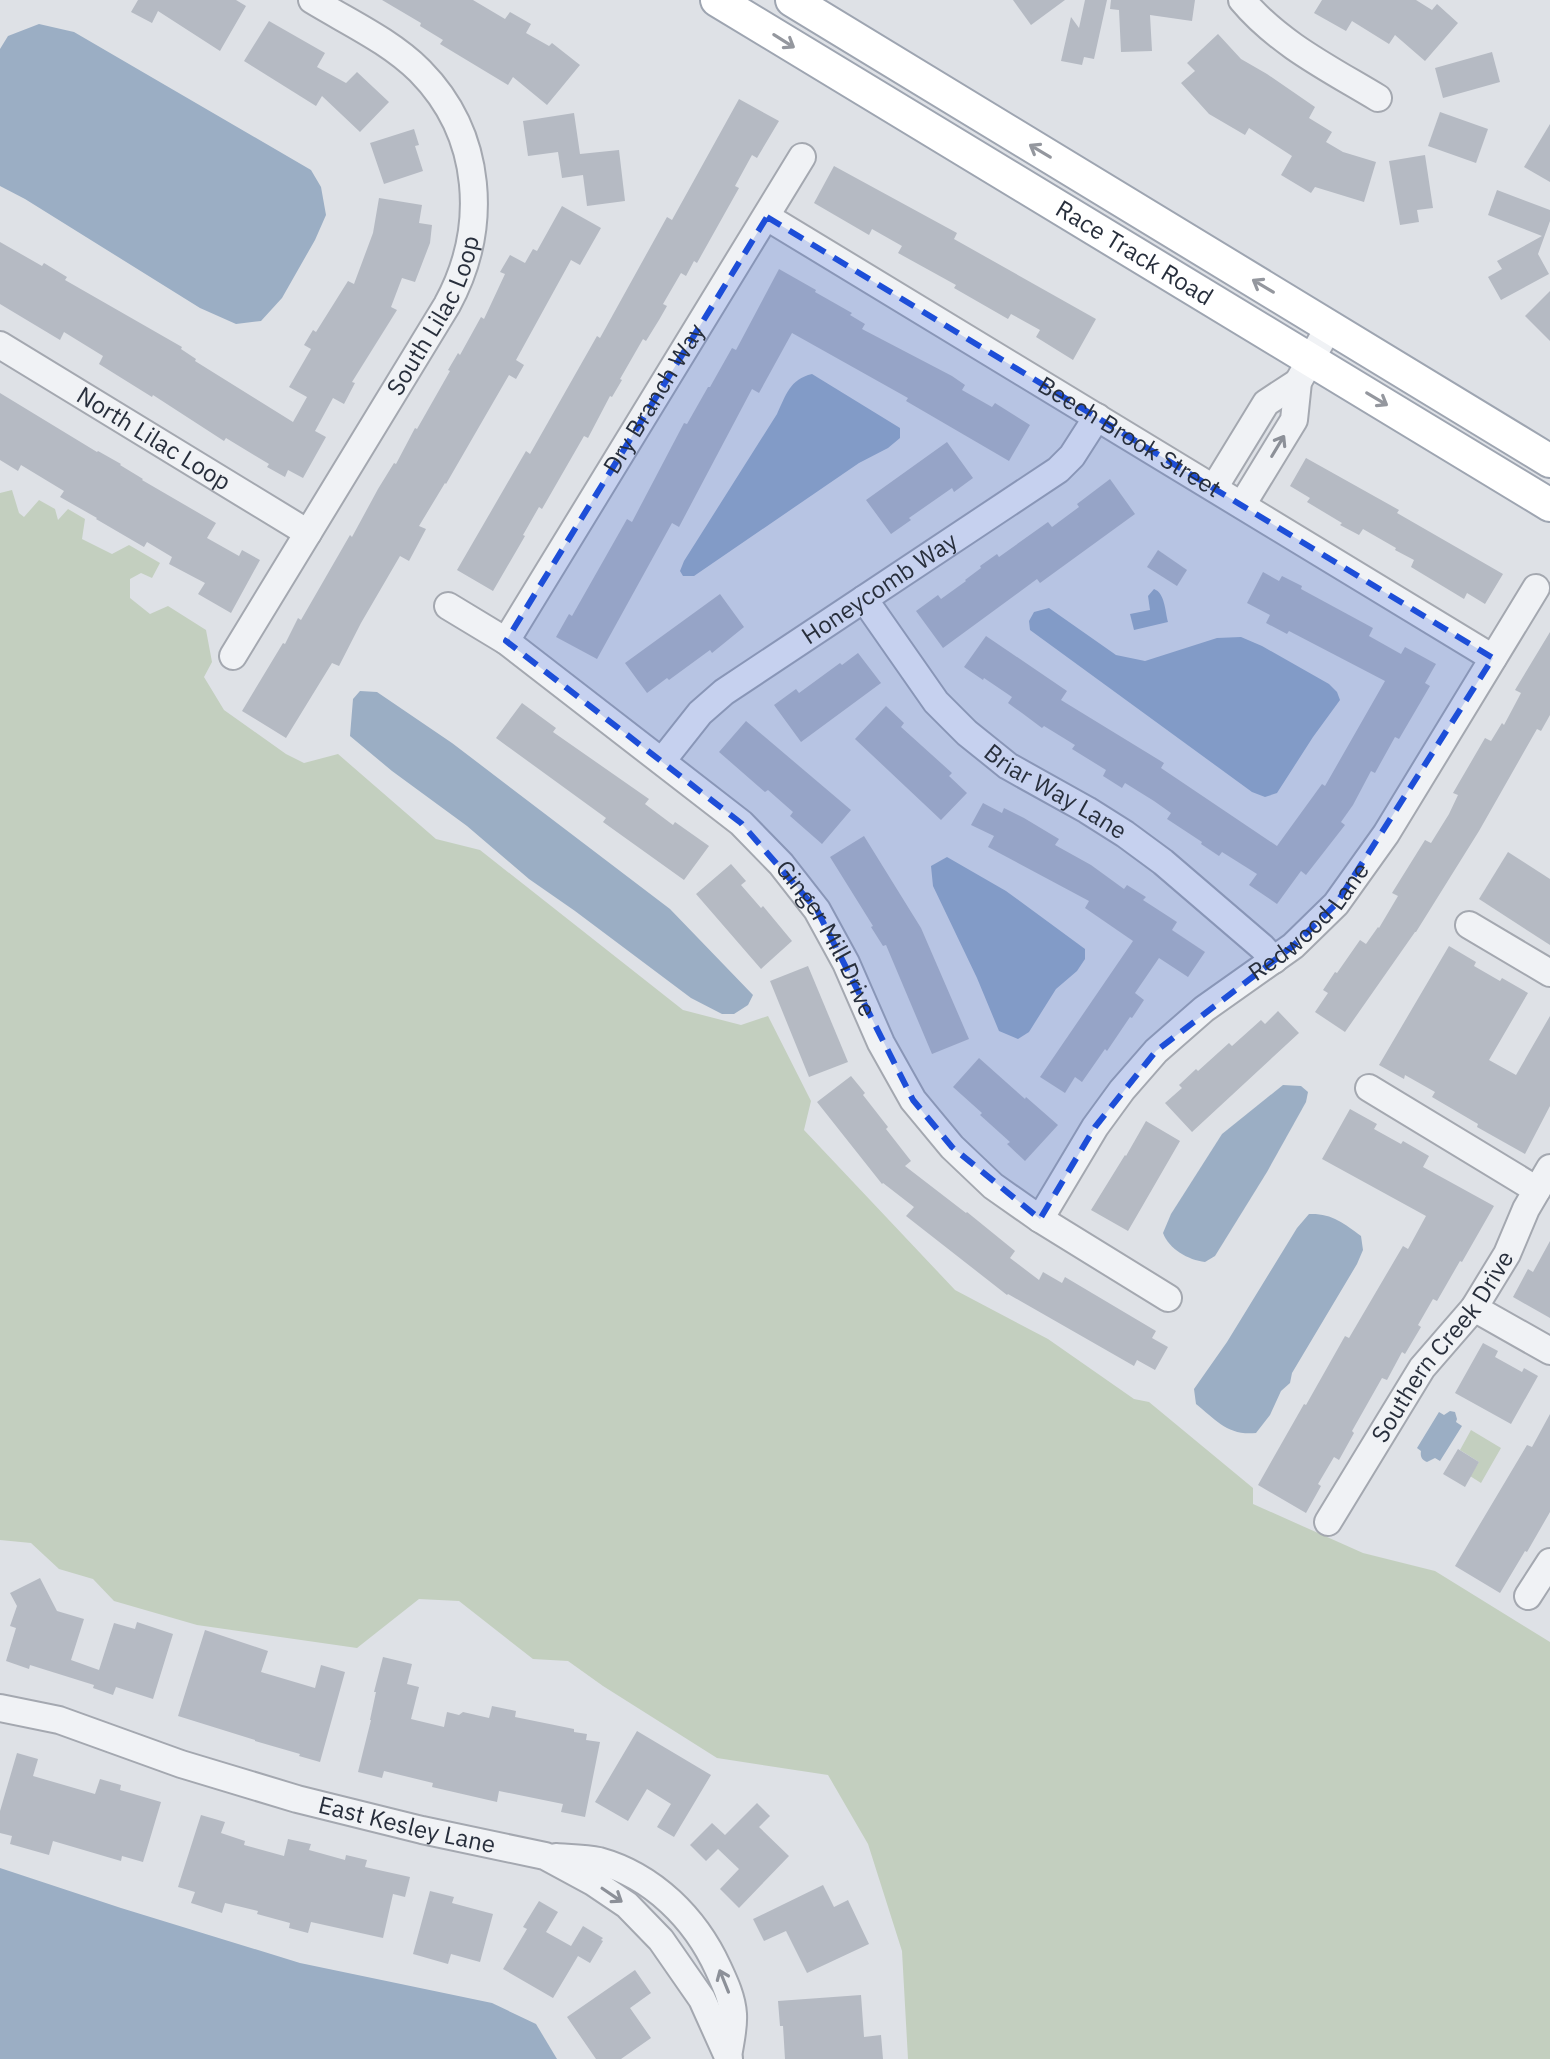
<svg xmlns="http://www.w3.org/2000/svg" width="1550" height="2059" font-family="'IBM Plex Sans',sans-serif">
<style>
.green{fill:#c3cfbf}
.water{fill:#9baec4}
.building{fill:#b5bac3}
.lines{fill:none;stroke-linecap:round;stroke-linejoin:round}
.minor-casing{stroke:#a4a8b0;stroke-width:30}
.major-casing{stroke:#9ea5b1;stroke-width:36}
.minor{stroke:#f0f2f5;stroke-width:26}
.major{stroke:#fff;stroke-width:32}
.oneway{stroke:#94979e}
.oneway2{stroke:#8c9098}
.marked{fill:#1d4ed8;fill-opacity:0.2;stroke:#1d4ed8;stroke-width:6;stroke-dasharray:16 10;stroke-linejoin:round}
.labels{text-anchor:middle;stroke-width:8;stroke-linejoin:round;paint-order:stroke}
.street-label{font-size:24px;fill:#282f3c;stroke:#edf0f4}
</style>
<rect width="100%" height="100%" fill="#dee1e6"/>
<g class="green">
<polygon points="12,490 19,513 24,517 39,500 55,509 58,520 68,509 85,519 82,539 112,554 129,545 160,563 152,578 141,573 130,579 130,598 150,614 168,606 206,630 212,662 204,677 224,710 286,754 304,763 338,754 436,839 480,850 683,1010 741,1025 768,1016 811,1101 804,1130 955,1290 1048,1339 1134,1399 1149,1402 1253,1488 1253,1504 1363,1553 1435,1571 1550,1642 1550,2059 908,2059 902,1951 868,1844 828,1775 717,1758 603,1686 568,1661 533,1659 459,1601 419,1599 357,1648 197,1625 114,1601 93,1579 59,1569 31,1543 0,1540 0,493"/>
<polygon points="1471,1430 1501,1448 1481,1483 1470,1476 1479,1462 1460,1450"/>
</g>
<g class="water">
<polygon points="39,24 74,32 311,170 321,187 326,215 315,240 282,298 261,321 236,324 200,308 25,199 0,186 0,49 8,36"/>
<path d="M812,374l88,54v10l-12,10 -29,15 -165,113h-11l-3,-5 4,-10 93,-147c9,-19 13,-35 35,-40z"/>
<path d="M1154,589c11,4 11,22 14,33l-34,8 -4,-16 20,-4 -2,-14z"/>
<polygon points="1049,608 1116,655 1145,661 1217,638 1241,637 1262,646 1329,684 1337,692 1340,700 1313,737 1277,793 1265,797 1252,792 1030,630 1029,621 1034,612"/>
<polygon points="360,691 377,692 452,743 670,909 753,995 748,1005 734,1014 722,1014 691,998 575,911 529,879 467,826 392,771 350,736 353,699"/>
<polygon points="947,857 1006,891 1085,949 1085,959 1077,971 1056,989 1029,1032 1018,1039 999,1031 977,978 933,886 931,866"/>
<path d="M1283,1085l18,1 7,6 -2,10 -39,70 -52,84 -10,6c-17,-2 -36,-13 -42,-29l8,-19 51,-80z"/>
<path d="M1309,1214c22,-1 35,9 52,22l2,14 -6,14 -65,109 -2,10 -9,8 -11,24 -14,18c-28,3 -40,-13 -60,-29l-2,-15 33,-47 70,-114z"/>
<path d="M1450,1411l5,1 2,7 -1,3 6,4 -22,35 -5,-3 -8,4c-5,-2 -7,-5 -6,-11l-4,-3 22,-36 5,3z"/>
<polygon points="0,1868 121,1908 300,1963 492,2003 536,2024 557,2059 0,2059"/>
</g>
<g class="building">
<polygon points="138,0 236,0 246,6 220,51 158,11 152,23 131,12"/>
<polygon points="382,0 473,0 505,19 510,12 531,24 526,33 549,46 552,43 580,65 547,105 513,77 508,85 440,44 443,40 420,26 421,23"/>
<polygon points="1013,0 1065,0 1031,25"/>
<polygon points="1085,0 1107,0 1094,59 1084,57 1082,65 1061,61 1071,17 1079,28"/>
<polygon points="1111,0 1195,0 1192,21 1150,15 1152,51 1121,52 1119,10 1110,9"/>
<polygon points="1322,0 1416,0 1432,10 1437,4 1458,23 1425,61 1395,35 1389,44 1352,21 1346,31 1314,13"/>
<polygon points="269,21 325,53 317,67 346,83 357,72 389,102 360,132 322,96 316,106 244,61"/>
<polygon points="1218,34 1241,59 1267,74 1315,107 1309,118 1332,132 1326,142 1343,152 1376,162 1364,202 1315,187 1311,193 1281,175 1292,156 1249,128 1245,135 1209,114 1181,83 1195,71 1187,63"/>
<polygon points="1492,52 1500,82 1443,98 1435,68"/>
<polygon points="739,99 779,121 757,158 752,155 735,186 739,188 697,263 694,261 686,276 681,273 663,304 667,306 659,320 646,341 643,339 620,379 622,380 612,397 610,396 588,438 584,436 542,509 539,507 523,535 525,536 493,591 457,570 526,451 530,454 597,336 600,338 667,217 672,220"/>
<polygon points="1440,112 1488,129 1476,163 1428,146"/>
<polygon points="574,113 580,154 619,150 625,201 587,206 583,175 562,178 558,152 528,156 523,121"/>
<polygon points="1550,124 1550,182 1524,167"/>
<polygon points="414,129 419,145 415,146 423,171 384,184 370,143"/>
<polygon points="1425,155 1433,208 1417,210 1419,222 1400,225 1389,161"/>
<polygon points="834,166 957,233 954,239 1096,319 1073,360 1036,337 1040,330 1011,314 1008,319 954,288 956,285 898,253 902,246 872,229 869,235 814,203"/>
<polygon points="1497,190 1550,210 1550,221 1538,254 1549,274 1501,300 1488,277 1502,269 1497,261 1542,236 1488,215"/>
<polygon points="379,198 422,205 419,223 432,225 430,243 415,282 402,278 391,307 397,310 352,382 355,383 344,404 333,398 315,431 326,437 303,478 288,470 285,477 267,467 269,464 226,438 224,441 153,395 152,397 99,364 103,356 64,332 60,340 0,304 0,242 42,266 44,263 67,277 65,280 182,347 181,349 196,359 195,361 293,422 307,397 289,387 311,349 304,345 313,330 316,332 348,281 354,284 373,233"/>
<polygon points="562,206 601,228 580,265 571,260 516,360 524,365 516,379 509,375 446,484 445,483 419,526 426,529 409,561 400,556 361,623 339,666 332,663 286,738 242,711 283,643 285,644 298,618 301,620 350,535 352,537 378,489 394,463 396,464 415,428 417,429 450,371 448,370 458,353 460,355 481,317 484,319 505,274 500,272 510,255 525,263 533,249 537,251"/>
<polygon points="779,269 816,290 815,292 852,313 850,315 865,324 862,329 952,376 965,385 962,390 992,407 995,403 1030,425 1009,461 906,401 908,398 792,333 759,393 752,389 679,527 672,523 597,659 556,637 569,614 572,616 627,519 632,522 684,423 687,424 708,387 710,387 732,348 736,350"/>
<polygon points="1550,291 1550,341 1525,316"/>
<polygon points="0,393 97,452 98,451 121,464 120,465 143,479 142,480 216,523 207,538 239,556 242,550 260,560 231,613 198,594 205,583 169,564 172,557 147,542 144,547 96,519 97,518 60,497 64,491 21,465 18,471 0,460"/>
<polygon points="947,442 973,478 954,492 952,488 909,518 911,520 891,534 866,500"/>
<polygon points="1306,458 1399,510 1397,513 1503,574 1485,604 1467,593 1464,599 1411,567 1414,560 1395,550 1396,548 1363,529 1359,535 1340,525 1342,523 1307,502 1310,498 1290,486"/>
<polygon points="1110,479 1135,514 1040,583 1037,579 943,648 916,611 938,595 941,599 966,581 965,580 981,568 980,566 997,554 999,557 1048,522 1052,527 1079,507 1077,504"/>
<polygon points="1158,550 1187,570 1177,586 1147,567"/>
<polygon points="1263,572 1279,581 1282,576 1302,586 1301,589 1373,628 1369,636 1401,654 1405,647 1436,664 1425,683 1430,686 1399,739 1395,737 1375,773 1371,771 1353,805 1341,822 1345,825 1306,875 1301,871 1277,904 1249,885 1257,874 1222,852 1219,856 1201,844 1202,842 1167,819 1171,813 1154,801 1125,783 1122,788 1103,776 1106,770 1072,749 1075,745 1044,726 1042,728 1022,713 1008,703 1012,697 984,678 983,680 964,667 986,636 1067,691 1061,700 1164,763 1161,768 1277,846 1322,784 1325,786 1385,681 1289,631 1287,634 1266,623 1270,615 1247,603"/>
<polygon points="720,594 744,627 712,653 710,650 669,680 667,678 647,693 625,663"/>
<polygon points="1550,632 1550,715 1541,731 1537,729 1479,831 1416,932 1415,932 1345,1032 1315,1012 1328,993 1323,990 1335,972 1337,973 1360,940 1366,944 1378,927 1379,928 1398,896 1392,893 1425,840 1431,843 1449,814 1458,795 1453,793 1485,738 1491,741 1502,723 1504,725 1521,693 1515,690"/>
<polygon points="858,653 881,683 801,742 774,705 796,689 799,693 840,663 842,665"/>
<polygon points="522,703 556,728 553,732 649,799 645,804 673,825 675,822 709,846 684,880 603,822 606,818 496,738"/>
<polygon points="886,706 904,723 901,727 952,773 949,776 967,793 941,820 855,739"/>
<polygon points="746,721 851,810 822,844 790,816 793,812 768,790 765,792 719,752"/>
<polygon points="983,803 1002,813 1004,808 1024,818 1059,839 1055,845 1091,865 1124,889 1127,885 1146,897 1143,900 1177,922 1172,930 1205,952 1188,977 1159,958 1135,993 1144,1000 1132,1018 1130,1017 1107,1051 1105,1049 1082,1082 1075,1077 1065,1093 1040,1077 1133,941 1085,908 1089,901 988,847 994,836 971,825"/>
<polygon points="864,836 921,928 969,1039 932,1054 886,945 883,946 871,927 873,926 830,857"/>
<polygon points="1508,852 1550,879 1550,945 1479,899"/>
<polygon points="731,864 746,881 741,885 761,908 763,906 792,941 761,969 696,894"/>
<polygon points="1449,946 1476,962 1474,966 1500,981 1502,978 1528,993 1489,1060 1516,1075 1550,1016 1550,1106 1525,1154 1477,1127 1478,1124 1432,1097 1435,1092 1405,1075 1404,1079 1379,1065"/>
<polygon points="808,966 848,1062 809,1077 770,981"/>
<polygon points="1278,1011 1299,1033 1192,1132 1165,1103 1182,1088 1179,1085 1196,1069 1198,1071 1229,1043 1232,1046 1261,1020 1265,1024"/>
<polygon points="979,1058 1025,1099 1026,1097 1058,1125 1025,1161 1007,1144 1010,1142 980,1115 982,1113 953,1087"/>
<polygon points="851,1076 865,1093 863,1095 888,1127 886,1129 911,1161 905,1166 966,1213 967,1212 1015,1251 1010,1258 1039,1280 1043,1272 1062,1283 1065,1277 1156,1331 1152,1338 1168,1347 1155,1370 1137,1360 1134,1366 1008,1294 1007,1295 906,1216 914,1207 883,1183 882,1184 817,1102"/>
<polygon points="1350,1109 1377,1124 1374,1129 1401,1144 1403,1141 1429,1156 1423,1167 1494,1206 1462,1262 1460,1261 1437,1301 1433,1299 1418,1325 1421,1327 1405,1354 1402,1352 1387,1380 1382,1378 1352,1431 1354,1433 1339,1460 1334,1457 1318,1484 1321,1486 1306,1513 1258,1485 1304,1404 1306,1405 1345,1336 1349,1338 1403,1246 1408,1249 1426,1216 1322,1159"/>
<polygon points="1146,1121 1180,1141 1128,1231 1091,1210 1125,1155 1126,1156"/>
<polygon points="1550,1241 1550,1318 1513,1297 1528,1269 1533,1272"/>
<polygon points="1483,1343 1498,1351 1495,1357 1522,1372 1524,1368 1538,1376 1511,1424 1455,1393"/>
<polygon points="1550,1414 1550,1512 1527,1552 1525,1551 1500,1593 1455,1566 1527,1445 1532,1447"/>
<polygon points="1458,1449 1479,1462 1465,1487 1443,1474"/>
<polygon points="40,1578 57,1611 84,1619 71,1660 99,1670 114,1623 135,1629 137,1622 173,1634 153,1699 116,1687 113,1695 93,1688 94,1685 30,1665 29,1669 6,1661 16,1628 10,1626 17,1606 10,1593"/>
<polygon points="205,1630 268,1651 261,1672 315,1688 321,1665 345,1672 320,1762 299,1756 300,1754 255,1741 255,1740 178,1716"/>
<polygon points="383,1657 412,1664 407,1684 419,1687 411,1719 444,1727 447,1712 459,1715 463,1712 489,1718 492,1706 516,1711 515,1717 574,1729 574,1732 587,1734 586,1740 600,1742 585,1817 561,1812 563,1804 499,1791 497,1802 432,1787 433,1783 384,1771 382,1778 358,1772 371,1720 370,1720 376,1692 374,1692"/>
<polygon points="637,1731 711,1775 674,1837 657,1827 671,1804 647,1789 628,1821 595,1802"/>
<polygon points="17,1753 38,1759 33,1776 95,1794 100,1779 121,1785 120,1790 161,1802 143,1862 122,1856 121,1861 53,1841 49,1855 10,1844 12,1836 0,1833 0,1811"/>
<polygon points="757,1803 770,1816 759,1827 789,1856 739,1908 720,1889 739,1869 718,1849 706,1861 690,1845 712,1823 725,1835"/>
<polygon points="201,1815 225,1822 221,1833 245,1841 244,1845 284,1856 288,1839 311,1844 309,1850 345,1860 346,1855 367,1860 365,1867 410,1877 405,1897 393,1894 383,1938 311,1922 308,1933 289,1928 290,1923 257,1914 258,1911 225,1903 222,1913 191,1903 195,1892 178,1887"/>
<polygon points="823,1885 834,1907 848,1900 869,1944 807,1973 786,1931 764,1941 753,1919"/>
<polygon points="430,1891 454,1897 452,1903 493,1914 480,1962 451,1954 448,1964 413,1954"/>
<polygon points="539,1901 558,1912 546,1932 571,1946 583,1926 603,1938 601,1940 603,1941 590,1963 578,1956 553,1998 503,1969 527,1929 523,1927"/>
<polygon points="635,1970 651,1993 630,2008 651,2038 621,2059 596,2059 567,2017"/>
<polygon points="861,1995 864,2037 881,2035 883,2059 785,2059 783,2026 780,2026 778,2001"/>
</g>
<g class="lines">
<defs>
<g id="minor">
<path d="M1242,0c37,44 88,69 136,98"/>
<path id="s1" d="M767,217l726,441"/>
<path id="s2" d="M0,345l308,188"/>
<polyline points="1214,488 1266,403 1298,382"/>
<polyline points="1242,505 1294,420 1298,382 1329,327"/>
<path id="s3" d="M864,599l72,103 31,31 41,33 79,44 38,24 38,28 99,85 12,13"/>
<path id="s4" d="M448,606l58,35 235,182 40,41 36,46 29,53 35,80 32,57 39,47 41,39 47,33 128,79"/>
<path id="s5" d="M506,641l296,-484"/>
<path id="s6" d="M233,656l214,-351c42,-77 36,-170 -27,-234 -30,-30 -72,-49 -108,-71"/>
<path id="s7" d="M662,761l38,-48 24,-21 334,-222 14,-14 25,-39"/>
<polyline points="1469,925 1550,973"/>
<polyline points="1369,1088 1537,1190"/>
<path id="s8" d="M1040,1219l55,-92 27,-37 34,-39 48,-42 89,-63 43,-42 50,-70 150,-246"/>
<polyline points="1474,1308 1550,1351"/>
<path id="s9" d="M1328,1522l94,-154 52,-60 33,-54 19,-45 24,-41"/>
<polyline points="1528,1596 1550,1562"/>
<path id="s10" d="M0,1708l59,12 122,44 116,35 125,31 123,26 48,26 34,23 34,35 41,59 27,60"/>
<path d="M556,1857c14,1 30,1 43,4 54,15 96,57 119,107 7,15 14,30 15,46 1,14 -3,29 -5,43"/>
</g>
<g id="major">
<path id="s11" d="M717,0l833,505"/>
<polyline points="792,0 1550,461"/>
</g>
</defs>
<use href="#minor" class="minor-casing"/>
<use href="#major" class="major-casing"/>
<use href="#minor" class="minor"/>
<use href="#major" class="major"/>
</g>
<defs><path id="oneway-shaft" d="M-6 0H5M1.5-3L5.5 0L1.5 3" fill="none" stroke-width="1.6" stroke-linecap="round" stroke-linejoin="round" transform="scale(2)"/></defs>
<g class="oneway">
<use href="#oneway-shaft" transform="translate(784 41) rotate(32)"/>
<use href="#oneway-shaft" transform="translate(1040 151) rotate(-149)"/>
<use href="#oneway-shaft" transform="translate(1263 286) rotate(-149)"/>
<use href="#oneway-shaft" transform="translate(1377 399) rotate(31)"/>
</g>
<g class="oneway2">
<use href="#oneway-shaft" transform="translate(1278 446) rotate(-59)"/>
<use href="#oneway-shaft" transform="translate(612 1895) rotate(34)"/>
<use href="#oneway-shaft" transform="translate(724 1981) rotate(-112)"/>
</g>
<path class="marked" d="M767,217l726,441 -157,246 -43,42 -137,105 -61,76 -55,92 -88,-72 -39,-47 -96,-190 -76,-87 -235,-182z"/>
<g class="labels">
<g class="street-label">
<text dy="8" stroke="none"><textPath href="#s11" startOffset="488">Race Track Road</textPath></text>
<text dy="8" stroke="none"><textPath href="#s6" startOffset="396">South Lilac Loop</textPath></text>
<text dy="8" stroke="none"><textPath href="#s5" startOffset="284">Dry Branch Way</textPath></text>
<text dy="8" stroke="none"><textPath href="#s1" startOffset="424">Beech Brook Street</textPath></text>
<text dy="8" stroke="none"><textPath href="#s2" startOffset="180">North Lilac Loop</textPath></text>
<text dy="8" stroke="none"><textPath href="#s7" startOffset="280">Honeycomb Way</textPath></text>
<text dy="8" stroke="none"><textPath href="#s3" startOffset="276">Briar Way Lane</textPath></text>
<text dy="8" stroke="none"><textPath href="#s8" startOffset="406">Redwood Lane</textPath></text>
<text dy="8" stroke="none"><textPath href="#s4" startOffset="510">Ginger Mill Drive</textPath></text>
<text dy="8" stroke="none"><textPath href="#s9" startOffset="210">Southern Creek Drive</textPath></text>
<text dy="8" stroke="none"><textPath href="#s10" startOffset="424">East Kesley Lane</textPath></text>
</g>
</g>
</svg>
